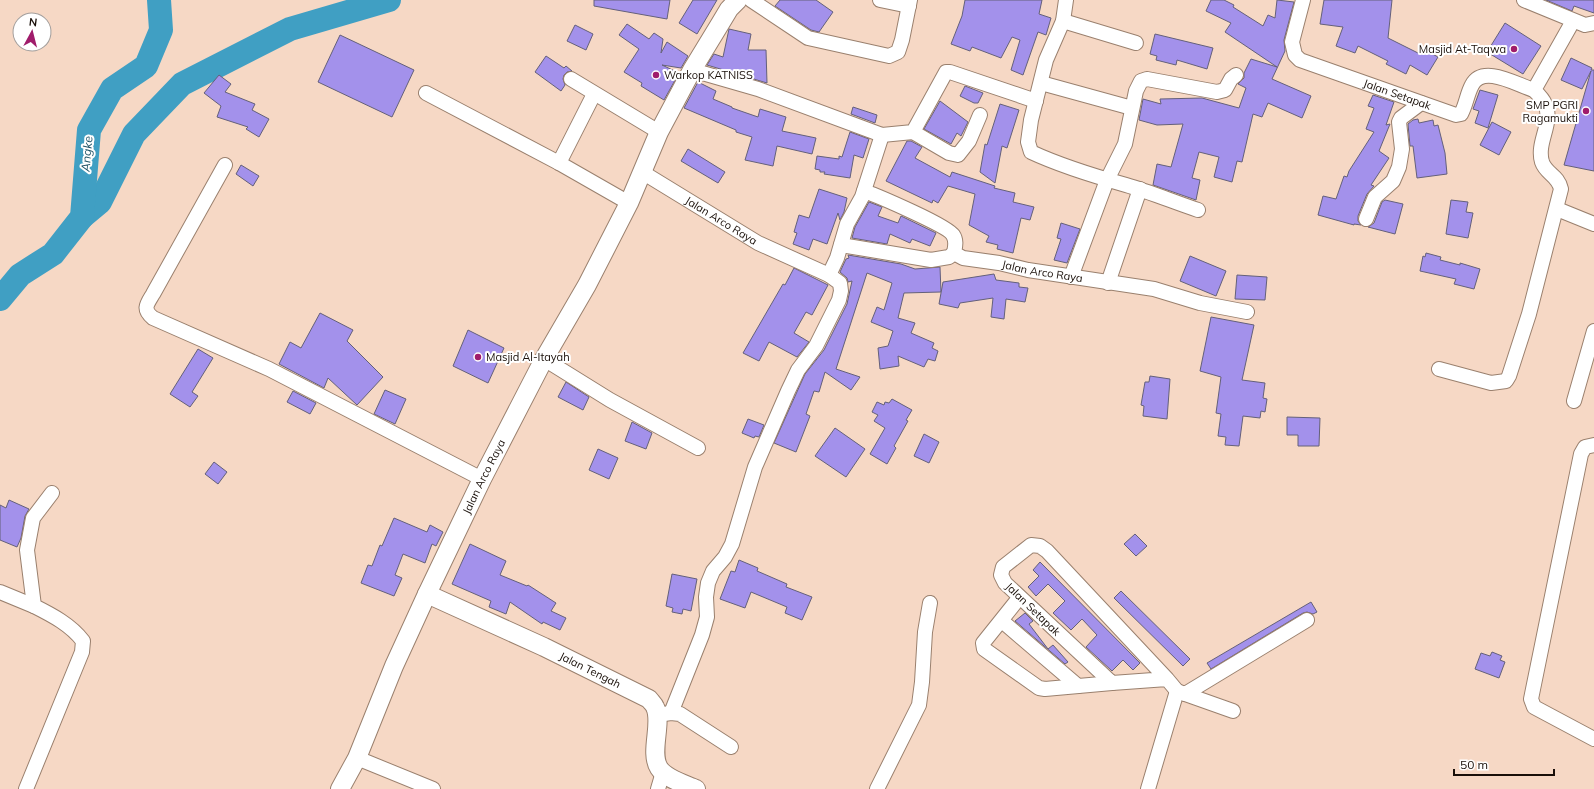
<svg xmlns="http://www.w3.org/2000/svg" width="1594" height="789" font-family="Mulish,sans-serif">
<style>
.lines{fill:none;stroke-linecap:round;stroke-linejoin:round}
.river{stroke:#409fc3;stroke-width:24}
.building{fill:#a391eb;stroke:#64607a}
.minor-casing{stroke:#9a806e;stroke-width:16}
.major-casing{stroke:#9a806e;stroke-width:20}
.minor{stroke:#fff;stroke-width:14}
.major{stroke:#fff;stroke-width:18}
.poi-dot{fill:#a01c6b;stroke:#fff;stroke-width:1.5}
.labels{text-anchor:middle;stroke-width:4;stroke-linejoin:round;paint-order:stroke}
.poi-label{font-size:11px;fill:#190f09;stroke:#fff;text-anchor:end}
.street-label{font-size:11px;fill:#190f09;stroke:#fff}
.water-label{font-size:12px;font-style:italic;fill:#1c5064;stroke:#fff}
</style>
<rect width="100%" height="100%" fill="#f6d8c5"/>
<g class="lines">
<g class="river">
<polyline points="82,217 100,202 134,134 182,84 290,29 389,0"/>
<polyline points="0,299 20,275 53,254 82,217 89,130 112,89 146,66 161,30 159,0"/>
</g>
</g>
<g class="building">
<polygon points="594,0 670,0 667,19 594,6"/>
<polygon points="693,0 717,0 697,34 679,23"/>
<polygon points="780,0 816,0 833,12 819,32 811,30 775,6"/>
<polygon points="965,0 1042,0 1039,14 1051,18 1046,35 1038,32 1023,75 1011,70 1020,40 1012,37 1001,58 972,47 970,51 951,44 962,16"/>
<polygon points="1211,0 1224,0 1234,5 1233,7 1263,26 1268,15 1275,18 1277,0 1294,2 1284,40 1285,51 1272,79 1311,96 1302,118 1268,103 1262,117 1253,114 1242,162 1237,161 1232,182 1214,177 1219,157 1199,152 1192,178 1200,180 1196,200 1153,185 1157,164 1171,167 1183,124 1157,125 1139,120 1143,99 1161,104 1160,99 1202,98 1239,108 1246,88 1238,84 1244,78 1244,73 1251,59 1277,67 1225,32 1231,23 1206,11"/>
<polygon points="1324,0 1392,0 1388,38 1420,54 1423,49 1438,57 1427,75 1410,65 1406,74 1386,64 1388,61 1358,46 1355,53 1336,46 1343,27 1320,24"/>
<polygon points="1546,0 1594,0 1594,13 1574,6 1572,11"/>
<polygon points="1505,23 1541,46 1523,74 1487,52"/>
<polygon points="627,24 649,39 654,33 663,39 661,53 667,42 688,56 681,68 662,65 679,73 664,100 641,86 642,83 624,72 639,49 619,35"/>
<polygon points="575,25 593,34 586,50 567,41"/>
<polygon points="729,29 751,34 748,50 766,50 767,83 707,65 714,54 723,57"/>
<polygon points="1155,34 1213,48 1207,69 1177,60 1176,65 1156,60 1157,56 1150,54"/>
<polygon points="340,35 414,70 392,117 318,82"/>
<polygon points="546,56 564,68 566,66 572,71 567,72 564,75 563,79 565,85 561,91 535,72"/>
<polygon points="1571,58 1592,68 1591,70 1594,70 1594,171 1564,165 1591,71 1582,89 1561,80"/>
<polygon points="219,75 231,84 225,92 255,104 252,110 269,119 259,137 246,129 248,127 217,117 221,106 204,93"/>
<polygon points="698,82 716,91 713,99 732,107 732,108 758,117 760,109 786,117 782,131 816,138 812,154 777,146 773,166 745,160 752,137 736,132 736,130 684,108"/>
<polygon points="965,86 983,93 978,103 974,103 960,96"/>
<polygon points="1480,90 1498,95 1488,128 1475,123 1479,111 1473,109"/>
<polygon points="1373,95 1394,102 1386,125 1390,124 1379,151 1389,158 1371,185 1374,186 1367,194 1358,216 1358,221 1361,225 1354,224 1354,225 1318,215 1323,196 1336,199 1344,176 1347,177 1349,171 1374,132 1366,129 1374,108 1368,106"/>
<polygon points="940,101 968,122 961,136 957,133 951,144 924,129"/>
<polygon points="1000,104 1019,110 1007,148 1002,146 995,183 980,172 985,144 987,145"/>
<polygon points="853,107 877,115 875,123 851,114"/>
<polygon points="1418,119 1419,123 1433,120 1434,126 1438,125 1445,153 1447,174 1417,178 1413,146 1410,146 1408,124 1413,120"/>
<polygon points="1492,122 1511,132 1499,155 1480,145"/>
<polygon points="850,132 869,139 863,158 854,155 850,178 824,174 825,172 820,172 820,170 815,169 817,156 839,159 839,156 842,157"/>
<polygon points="907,141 911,141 922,147 915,158 950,177 952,172 995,186 994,188 1015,193 1013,202 1034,207 1030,220 1021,218 1013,253 997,249 998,245 986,242 989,236 969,225 975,194 948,186 938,203 933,200 932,203 886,181"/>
<polygon points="688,149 725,172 718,183 681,161"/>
<polygon points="241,165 259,176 253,186 236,174"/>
<polygon points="819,189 847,198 844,212 840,220 838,213 827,244 813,239 809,250 793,244 797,233 794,232 799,215 809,218"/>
<polygon points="1385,200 1403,204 1395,234 1368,227 1374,223 1382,202"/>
<polygon points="1451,200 1468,202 1466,212 1473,213 1468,238 1446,234"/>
<polygon points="869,202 882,207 878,216 898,223 901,216 936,233 930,246 912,239 910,243 890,234 887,244 852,238 855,227"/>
<polygon points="1061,223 1080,229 1067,263 1054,260 1061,239 1057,238"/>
<polygon points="1426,253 1441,257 1440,260 1460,265 1460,263 1480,269 1474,289 1454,284 1456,279 1420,271 1423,256 1425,257"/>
<polygon points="848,255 901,264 915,269 940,267 941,292 904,293 898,318 915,323 911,333 934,343 932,348 938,351 935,361 928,359 924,367 898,356 899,366 880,369 878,348 888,346 893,331 871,322 877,307 884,310 892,283 867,273 836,369 860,377 851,390 825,372 819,392 814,391 806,414 810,416 796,452 774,443 805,374 824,350 847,304 852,281 848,282 847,278 840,272 846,259 849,258"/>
<polygon points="1190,256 1226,271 1216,296 1180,281"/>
<polygon points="794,268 828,285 812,315 806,312 794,333 809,342 797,357 769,342 759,361 743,353 783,284 785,285"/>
<polygon points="994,274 996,280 1019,283 1019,287 1028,288 1025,302 1006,299 1004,319 991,317 993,298 960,303 958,308 939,304 943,282"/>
<polygon points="1237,275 1267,277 1265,300 1235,299"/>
<polygon points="320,313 353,330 347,341 383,377 357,405 328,378 324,388 279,364 290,342 301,348"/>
<polygon points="1211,317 1254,325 1242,380 1265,383 1263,398 1267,399 1265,412 1261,411 1260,418 1243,416 1239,446 1225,445 1226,437 1218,436 1221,414 1216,413 1221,377 1200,371"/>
<polygon points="468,330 504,348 488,383 453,366"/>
<polygon points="198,349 213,358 192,392 198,396 190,407 170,394"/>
<polygon points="1150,376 1170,379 1167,419 1143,416 1144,406 1141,405 1145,382 1149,382"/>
<polygon points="566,382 589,397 583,410 558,397"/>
<polygon points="385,390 406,399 395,424 374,414"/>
<polygon points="293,391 316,403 310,414 287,402"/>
<polygon points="892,399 912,410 906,420 908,421 894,446 896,448 887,464 870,454 885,428 874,421 878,415 872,412 877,402 884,405 885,402 889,403"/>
<polygon points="1287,417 1320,418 1319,446 1298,446 1298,435 1287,435"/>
<polygon points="748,419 764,425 759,437 755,436 754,438 742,433"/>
<polygon points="632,422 652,433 646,449 625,441"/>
<polygon points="835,428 865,449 846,477 815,456"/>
<polygon points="924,434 939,442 929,463 914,456"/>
<polygon points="598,449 618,458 609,479 589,470"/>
<polygon points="214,462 227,472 218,484 205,474"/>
<polygon points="9,500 29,509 25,516 21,538 17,547 0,540 0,505 6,508"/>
<polygon points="394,518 427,532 430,525 443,532 436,546 432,544 425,563 403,554 395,575 402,578 394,596 361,583 368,565 372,566 380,545 382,546"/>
<polygon points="1135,534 1147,546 1136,556 1124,544"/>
<polygon points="470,544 506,561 500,575 527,586 528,585 556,603 551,611 566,618 560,630 543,622 542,624 510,602 506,614 489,607 491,601 452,584"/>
<polygon points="739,560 758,568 757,571 787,584 786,587 812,597 802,620 785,613 787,607 751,592 745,608 720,599 731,571 735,572"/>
<polygon points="1040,562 1140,663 1133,670 1123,660 1112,671 1086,647 1097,635 1082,619 1071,630 1053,613 1065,601 1048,584 1036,596 1028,587 1039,576 1033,570"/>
<polygon points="672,574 697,579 691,611 683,609 682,614 672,612 673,608 666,606"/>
<polygon points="1121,591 1190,659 1183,666 1114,598"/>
<polygon points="1311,602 1317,612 1313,614 1307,612 1303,613 1211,669 1207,663"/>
<polygon points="1025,613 1033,621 1029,624 1048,649 1053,645 1068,662 1065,664 1015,621"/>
<polygon points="1492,652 1502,656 1500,660 1505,662 1499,678 1475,669 1481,653 1490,656"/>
</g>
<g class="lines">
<defs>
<g id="minor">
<polyline points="751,0 808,38 889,56 898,52 902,40 910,0"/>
<polyline points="880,0 909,6"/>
<path d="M1066,0l-3,21 -17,39 -15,60 -3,22 3,10c30,14 63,24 95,33 24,7 48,17 72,25"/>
<path id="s1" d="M1303,0l-11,42 3,13 5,5 156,55 5,-1c5,-9 6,-20 11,-29 11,-21 45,0 62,5"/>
<polyline points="1524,0 1585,25 1594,23"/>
<polyline points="1063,21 1136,43"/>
<polyline points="692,70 758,89 882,135 913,132 946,72 950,72 1036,101"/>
<polyline points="571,79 659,132"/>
<polyline points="1041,83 1132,108"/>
<polyline points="426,93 559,163 629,203"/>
<polyline points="913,132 949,153 958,155 969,141 980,115"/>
<polyline points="559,163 594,94"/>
<path d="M225,165l-72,129c-6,10 -11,15 0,24l116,51 213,110"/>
<path id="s2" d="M642,172l116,71 71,32 8,-17 10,-34 15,-27 20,-62"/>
<path id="s3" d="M864,191c14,5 84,35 89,44 4,6 2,12 1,18l9,5 36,5 29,7 126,19 46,14 47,9"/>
<polyline points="1557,209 1594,224"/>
<polyline points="1366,219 1375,197 1393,181 1399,167 1402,149 1399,122 1401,118 1421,103"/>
<polyline points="841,245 931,260 949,257 954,253"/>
<polyline points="1071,277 1107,180 1125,144 1136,91 1141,81 1147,79 1217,92 1225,90 1231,79 1236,75"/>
<polyline points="1108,283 1140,189"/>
<polyline points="544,359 610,400 698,448"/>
<path d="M1439,369l52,14 15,-2 3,-5 20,-62 32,-125c-3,-14 -15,-15 -19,-27 -6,-20 12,-39 3,-58 -2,-5 -7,-10 -11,-14l39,-69"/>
<polyline points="1574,401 1594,331"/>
<polyline points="1594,445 1585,447 1581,454 1531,699 1534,707 1594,739"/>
<polyline points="0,592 34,606"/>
<polyline points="1019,598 983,643 984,649 1039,688 1045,689 1112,683"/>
<polyline points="1002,621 1078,686"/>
<polyline points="1167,679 1112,683 1005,583 1001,575 1003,567 1031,545 1040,546 1047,551 1167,679 1177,691 1185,694 1307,620"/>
<polyline points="1185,694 1233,711"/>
<polyline points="671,713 702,635 707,617 706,597 708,583 713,571 725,557 732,544 755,467 788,391 798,370 816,346 839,300 841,291 840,283 829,275"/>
<polyline points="664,714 671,713 680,714 731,747"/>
<polyline points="357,758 433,789"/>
<path d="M26,789l56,-137 1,-11c-12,-16 -31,-26 -49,-35l-7,-56 6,-32 19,-25"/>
<polyline points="658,789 663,772"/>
<polyline points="877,789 919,705 922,682 925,632 930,603"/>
<polyline points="1148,789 1177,691"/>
</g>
<g id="major">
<path id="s4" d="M427,594l117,53 105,52c2,3 5,5 6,8 8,16 -6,45 4,61 7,11 26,16 37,21"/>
<path id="s5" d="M340,789l17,-31 37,-92 33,-72 55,-115 62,-120 43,-74 42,-82 30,-71 33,-62 28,-46 9,-15 9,-9"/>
</g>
</defs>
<use href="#minor" class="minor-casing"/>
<use href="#major" class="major-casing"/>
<use href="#minor" class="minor"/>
<use href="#major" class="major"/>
</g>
<g class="poi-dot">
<circle cx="1514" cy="49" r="4"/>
<circle cx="656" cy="75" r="4"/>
<circle cx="1586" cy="111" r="4"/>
<circle cx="478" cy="357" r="4"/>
</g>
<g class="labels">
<g class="poi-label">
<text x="1506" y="53">Masjid At-Taqwa</text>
<text x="664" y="79" text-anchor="start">Warkop KATNISS</text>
<text x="1578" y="109">SMP PGRI<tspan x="1578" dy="13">Ragamukti</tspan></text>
<text x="486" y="361" text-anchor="start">Masjid Al-Itayah</text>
</g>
<g class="street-label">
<text dy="4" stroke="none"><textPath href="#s1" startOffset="167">Jalan Setapak</textPath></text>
<text dy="4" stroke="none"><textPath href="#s2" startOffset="93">Jalan Arco Raya</textPath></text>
<text dy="4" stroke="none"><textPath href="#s3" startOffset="209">Jalan Arco Raya</textPath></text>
<text dy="4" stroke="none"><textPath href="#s5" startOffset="344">Jalan Arco Raya</textPath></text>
<text transform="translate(1033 609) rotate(44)" y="4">Jalan Setapak</text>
<text dy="4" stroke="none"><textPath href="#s4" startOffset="180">Jalan Tengah</textPath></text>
</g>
<g class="water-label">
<text transform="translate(87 154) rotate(-85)" y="4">Angke</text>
</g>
</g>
<g transform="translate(32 32) rotate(7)"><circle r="19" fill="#ffffff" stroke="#a39f9d"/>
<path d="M0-3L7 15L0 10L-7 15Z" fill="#a01c6b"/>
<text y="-6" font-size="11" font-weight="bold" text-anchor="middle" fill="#190f09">N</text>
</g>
<path d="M1454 769v6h100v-6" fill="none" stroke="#190f09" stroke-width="2"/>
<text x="1460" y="769" font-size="12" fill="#190f09" stroke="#ffffff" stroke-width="3" paint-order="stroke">50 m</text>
</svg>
